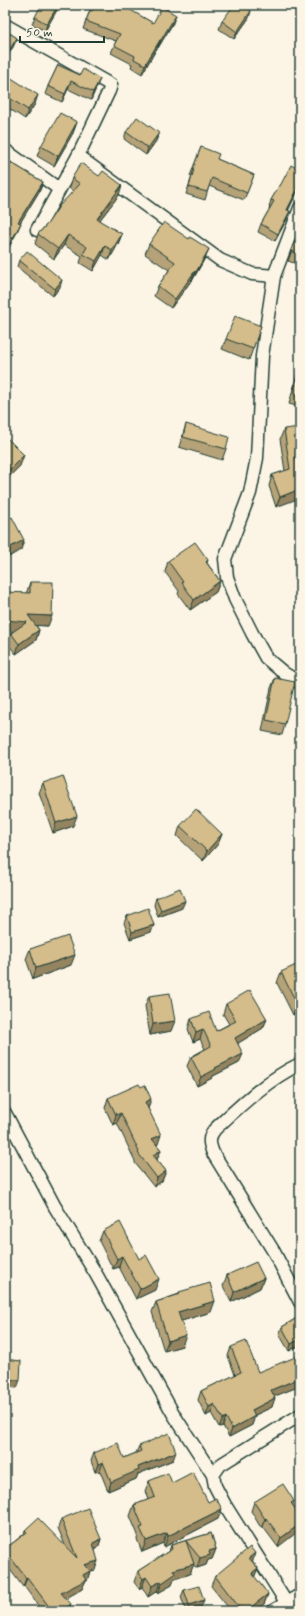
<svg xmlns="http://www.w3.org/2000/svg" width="305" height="1616" font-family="Mynerve,sans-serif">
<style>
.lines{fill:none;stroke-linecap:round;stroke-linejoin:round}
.street-casing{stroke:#1f3d34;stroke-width:15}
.street{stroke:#fcf5e5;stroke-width:12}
.wall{fill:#b6a278;stroke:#1f3d34}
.shaded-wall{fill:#948461;stroke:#1f3d34}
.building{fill:#d4bc8b;stroke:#1f3d34}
</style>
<rect width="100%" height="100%" fill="#fcf5e5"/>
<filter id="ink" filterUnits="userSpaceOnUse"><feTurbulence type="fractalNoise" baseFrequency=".025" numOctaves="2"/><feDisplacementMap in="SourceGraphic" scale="8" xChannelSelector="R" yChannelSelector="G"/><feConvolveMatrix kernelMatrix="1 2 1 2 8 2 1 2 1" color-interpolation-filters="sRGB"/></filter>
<g filter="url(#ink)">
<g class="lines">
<defs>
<g id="street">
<polyline points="5,25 111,85 109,91 78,156"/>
<polyline points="5,150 59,189"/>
<polyline points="300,208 274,276 262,356 257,458 250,493 225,559 227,577 235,599 252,633 266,658 285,674 300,683"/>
<polyline points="37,230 78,156 220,260 252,274 274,276"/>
<path d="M300,1064c-32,15 -59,41 -85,65 -7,8 -6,14 -2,24l61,99 26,50"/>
<polyline points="5,1113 55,1207 96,1274 174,1415 213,1475"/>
<polyline points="286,1602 225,1505 215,1486 213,1475 220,1465 300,1415"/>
<polyline points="273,1611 300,1595"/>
</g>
</defs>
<use href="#street" class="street-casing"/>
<use href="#street" class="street"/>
</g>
<g class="wall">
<polygon points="122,6 153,23 173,23 158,48 157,48 142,74 131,67 132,64 111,53 116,41 83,29 90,10 92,11"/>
<polygon points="57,10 45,31 32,24 35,17"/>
<polygon points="249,18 234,39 219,29 222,21"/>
<polygon points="5,30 17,38 13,47 5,60"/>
<polygon points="58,65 97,86 91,100 68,89 62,102 45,94 48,86"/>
<polygon points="5,74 35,104 25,119 5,106"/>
<polygon points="77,122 73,133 54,166 37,156 41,146"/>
<polygon points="126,132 159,133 156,141 146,155 124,139"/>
<polygon points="201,147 217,159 254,175 244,200 209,186 205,200 186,194 192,176 190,176"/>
<polygon points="5,159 43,182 40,190 20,223 17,232 9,247 7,246 5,248 5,211 6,207 5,206"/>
<polygon points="300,170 300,186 288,211 287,219 275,241 258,232 261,224 270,208 269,207 271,200 280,186"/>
<polygon points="72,178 119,195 99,221 122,234 118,244 109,260 102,255 93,271 80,263 82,256 64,245 54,259 35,244 38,234 48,223 73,191 69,188"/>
<polygon points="300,229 300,265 288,261"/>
<polygon points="189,239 205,258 192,281 191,281 171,308 154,296 158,286 169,270 145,254 149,244"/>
<polygon points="19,260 60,287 53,296 17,267"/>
<polygon points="261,326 249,360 222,349 226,339"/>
<polygon points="300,364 300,407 289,404"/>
<polygon points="186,424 226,449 222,460 179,447"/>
<polygon points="284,429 300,465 299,465 276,507 269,486 272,475 285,471 280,439"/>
<polygon points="5,436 20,466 5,481"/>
<polygon points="208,560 207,563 220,581 216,592 190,610 178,594 179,591 165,572 168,561"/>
<polygon points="30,582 48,626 36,625 39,630 36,640 16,654 7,643 11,633 14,631"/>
<polygon points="275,678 285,724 282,735 262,731 271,688"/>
<polygon points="43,783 73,826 53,833 39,793"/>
<polygon points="180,826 222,834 218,844 203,861 177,836"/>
<polygon points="300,826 300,833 298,831"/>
<polygon points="156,898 182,908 158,917 154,905"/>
<polygon points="127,916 154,925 151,932 130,939 124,923"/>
<polygon points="30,949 71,965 33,979 26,959"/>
<polygon points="300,969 300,1011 293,1015 277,983 281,972"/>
<polygon points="149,996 171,1031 150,1035 145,1006"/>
<polygon points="226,1004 267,1019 263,1028 238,1043 239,1063 213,1076 212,1078 197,1086 187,1066 191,1057 205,1049 200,1039 193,1042 188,1029 191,1019 216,1031 229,1024 223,1014"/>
<polygon points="108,1098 148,1108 158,1144 157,1145 161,1150 157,1160 166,1171 162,1181 154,1187 135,1163 135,1161 117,1123 113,1125 105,1108"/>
<polygon points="300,1136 300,1146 298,1141"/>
<polygon points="103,1231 139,1259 155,1290 136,1299 119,1267 113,1269 99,1241"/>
<polygon points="227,1275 264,1278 260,1288 231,1302 223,1286"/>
<polygon points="179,1292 211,1312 181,1321 182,1346 164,1351 152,1312 156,1302 179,1294"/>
<polygon points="300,1316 300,1345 289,1351 279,1334 282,1327"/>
<polygon points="231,1347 258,1372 300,1386 274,1396 272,1407 255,1415 252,1425 229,1437 223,1426 219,1427 211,1413 206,1416 198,1400 201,1391 235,1375 228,1356"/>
<polygon points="139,1446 173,1460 138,1474 136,1479 108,1491 100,1471 95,1472 91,1461 94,1453 124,1458 136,1453"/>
<polygon points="149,1481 172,1483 208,1502 218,1519 164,1547 163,1543 142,1552 137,1539 138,1535 130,1516 134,1505 148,1500 145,1491"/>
<polygon points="294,1501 293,1505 300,1515 278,1547 263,1527 261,1528 251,1511 254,1502"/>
<polygon points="61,1519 101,1539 98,1548 95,1550 95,1570 90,1571 87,1581 85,1582 82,1589 66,1598 68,1611 42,1611 24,1586 23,1587 5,1563 5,1549 24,1534 25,1530 65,1545 58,1528"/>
<polygon points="211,1533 216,1549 212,1559 208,1560 206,1565 197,1568 193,1565 190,1574 174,1579 172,1585 158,1593 157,1591 148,1597 142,1587 139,1589 134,1582 138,1571 169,1551 171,1545"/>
<polygon points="252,1561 258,1568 254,1577 268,1594 264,1604 255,1611 231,1611 211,1586 215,1576"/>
<polygon points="184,1590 201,1607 190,1611 186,1611 181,1597"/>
</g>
<g class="shaded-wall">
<polygon points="58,5 57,10 45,31 47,24"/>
<polygon points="251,11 249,18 234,39 237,32"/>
<polygon points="176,15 173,23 158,48 161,40"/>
<polygon points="17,38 13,47 5,60 8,52"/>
<polygon points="160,40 157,48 142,74 145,65"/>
<polygon points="100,79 91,100 93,92"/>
<polygon points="71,81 68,89 62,102 65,94"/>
<polygon points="38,95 35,104 25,119 28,110"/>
<polygon points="77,122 73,133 54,166 58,156"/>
<polygon points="159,133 156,141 146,155 148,148"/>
<polygon points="43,182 40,190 15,231 18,222"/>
<polygon points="300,184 300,186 284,218 287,210"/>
<polygon points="122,185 119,195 93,229 97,219"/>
<polygon points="290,211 287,219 275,241 278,234"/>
<polygon points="21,223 17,232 9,247 13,238"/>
<polygon points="122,234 118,244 109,260 112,250"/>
<polygon points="68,235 64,245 54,259 58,249"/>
<polygon points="10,237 7,246 5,248 5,245"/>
<polygon points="105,246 102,255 93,271 96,261"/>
<polygon points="209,249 205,258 192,281 196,272"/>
<polygon points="195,271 191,281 171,308 175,299"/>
<polygon points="62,280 60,287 53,296 55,289"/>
<polygon points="24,455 20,466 5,481 5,479 7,472"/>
<polygon points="300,455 300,465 291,466 295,456"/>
<polygon points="300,489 300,498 276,507 280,497"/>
<polygon points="24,540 21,550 5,559 5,550"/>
<polygon points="220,581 216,592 190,610 194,600"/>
<polygon points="28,615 52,616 48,626 25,625 23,632 5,631 5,620"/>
<polygon points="39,630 36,640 16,654 19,644"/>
<polygon points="77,816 73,826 53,833 56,823"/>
<polygon points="222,834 218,844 203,861 207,851"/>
<polygon points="185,901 182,908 158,917 161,910"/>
<polygon points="154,925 151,932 130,939 132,932"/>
<polygon points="75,955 71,965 33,979 36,968"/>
<polygon points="300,1003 300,1011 293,1015 297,1004"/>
<polygon points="267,1019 263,1028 232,1047 235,1038"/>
<polygon points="175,1021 171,1031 150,1035 153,1024"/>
<polygon points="203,1029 200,1039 193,1042 196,1032"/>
<polygon points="243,1054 239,1063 213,1076 212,1078 197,1086 201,1077 215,1068"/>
<polygon points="151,1099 148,1109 145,1102"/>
<polygon points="121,1113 117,1123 113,1125 116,1115"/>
<polygon points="161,1135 158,1144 149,1149 152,1139"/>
<polygon points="161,1150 157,1159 150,1165 153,1155"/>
<polygon points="166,1171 162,1181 154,1187 157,1178"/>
<polygon points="122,1256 119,1267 113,1269 117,1259"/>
<polygon points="264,1278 260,1288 231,1302 234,1292"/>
<polygon points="159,1279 155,1290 136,1299 140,1289"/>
<polygon points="215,1301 211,1312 175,1323 178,1312"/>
<polygon points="186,1335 182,1346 164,1351 168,1341"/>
<polygon points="300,1339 300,1345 289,1351 291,1344"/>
<polygon points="300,1378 300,1386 268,1399 271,1390"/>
<polygon points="5,1379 20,1380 17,1388 5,1387"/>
<polygon points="275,1398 272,1407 249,1418 252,1410"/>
<polygon points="214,1404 211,1413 206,1416 209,1407"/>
<polygon points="255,1416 252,1425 229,1437 232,1429"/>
<polygon points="226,1417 223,1426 219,1427 223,1419"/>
<polygon points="176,1452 173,1460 138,1474 136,1479 108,1491 111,1482 138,1467"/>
<polygon points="103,1462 100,1471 95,1472 98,1464"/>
<polygon points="222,1509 218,1519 164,1547 168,1536"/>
<polygon points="266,1518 263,1527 261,1528 265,1519"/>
<polygon points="300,1524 300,1530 278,1547 281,1538"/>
<polygon points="167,1533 163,1543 142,1552 146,1541"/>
<polygon points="101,1539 98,1548 89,1552 93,1543"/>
<polygon points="216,1549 212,1559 208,1560 206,1565 197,1568 200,1558 209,1551"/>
<polygon points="255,1553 252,1563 249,1558"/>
<polygon points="98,1561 95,1570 81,1574 84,1565"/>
<polygon points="194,1564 190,1574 174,1579 172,1585 158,1593 162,1583 173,1570"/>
<polygon points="258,1568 254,1578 252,1573"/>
<polygon points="90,1571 87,1581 85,1582 82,1589 58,1603 61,1593 83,1575"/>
<polygon points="27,1577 24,1586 23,1587 26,1578"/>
<polygon points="146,1577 142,1587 139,1589 143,1579"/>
<polygon points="161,1581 157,1591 148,1597 152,1586"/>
<polygon points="268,1594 264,1604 255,1611 246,1611"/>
<polygon points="204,1600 201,1607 190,1611 187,1611 189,1605"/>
<polygon points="71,1604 68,1611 63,1611"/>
</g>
<g class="building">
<polygon points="41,5 58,5 47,24 35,17"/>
<polygon points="95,5 122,5 153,23 162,7 176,15 161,40 160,40 145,65 134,59 135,56 114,45 120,34 86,21 90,10 92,11"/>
<polygon points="234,5 243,5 251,11 237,32 222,21"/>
<polygon points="5,30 17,38 8,52 5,51"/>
<polygon points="58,65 80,75 83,69 100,79 93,92 71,81 65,94 48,86"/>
<polygon points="5,74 38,95 28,110 5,95"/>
<polygon points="60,113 77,122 58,156 41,146"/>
<polygon points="137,117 159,133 148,148 126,132"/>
<polygon points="201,147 219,154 217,159 254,175 247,193 212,178 207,192 189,187 194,169 193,168"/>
<polygon points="5,159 43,182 18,222 21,223 13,238 10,237 5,245 5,211 10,201 9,200 10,198 5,195"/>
<polygon points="81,163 99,176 103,171 122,185 97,219 122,234 112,250 105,246 96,261 83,254 87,247 68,235 58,249 38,234 48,223 60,205 80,184 72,178"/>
<polygon points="291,165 300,170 300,184 287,210 290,211 278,234 261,224 274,201 271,200 279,186 280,186"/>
<polygon points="164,222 189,239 190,237 209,249 196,272 195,271 175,299 158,286 175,262 149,244"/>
<polygon points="300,229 300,254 291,251"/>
<polygon points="27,251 62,280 55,289 19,260"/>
<polygon points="235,316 261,326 253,349 226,339"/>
<polygon points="300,367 300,395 293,393"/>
<polygon points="186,424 229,437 226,449 183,437"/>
<polygon points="300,427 300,455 295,456 300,469 300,489 280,497 272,475 290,469 284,429"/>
<polygon points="5,436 24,455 7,472 5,470"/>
<polygon points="12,517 24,540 5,550 5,520"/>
<polygon points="195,542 208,560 206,562 220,581 194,600 182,583 183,582 168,561"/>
<polygon points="30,582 53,582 52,616 28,615 39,630 19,644 11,633 27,622 5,620 5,592 30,593"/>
<polygon points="275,678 295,682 285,724 266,720"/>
<polygon points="63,776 77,816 56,823 43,783"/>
<polygon points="196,809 222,834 207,851 180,826"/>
<polygon points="180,888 185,901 161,910 156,898"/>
<polygon points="148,908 154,925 132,932 127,916"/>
<polygon points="68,936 75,955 36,968 30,949"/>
<polygon points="298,964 300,969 300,1003 297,1004 281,972"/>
<polygon points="250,990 267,1019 235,1038 243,1054 215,1068 216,1069 201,1077 191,1057 211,1046 203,1029 196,1032 191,1019 209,1012 216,1031 236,1021 226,1004"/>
<polygon points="170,993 175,1021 153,1024 149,996"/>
<polygon points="139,1084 141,1087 145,1085 151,1099 145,1102 161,1135 152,1139 161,1150 153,1155 166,1171 157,1178 138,1153 139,1152 121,1113 116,1115 108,1098"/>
<polygon points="120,1222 139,1259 146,1255 159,1279 140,1289 122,1256 117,1259 103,1231"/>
<polygon points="256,1262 264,1278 234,1292 227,1275"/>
<polygon points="210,1283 215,1301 178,1312 186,1335 168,1341 156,1302 180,1294 179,1292"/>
<polygon points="300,1316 300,1339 291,1344 282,1327"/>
<polygon points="246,1341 258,1372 298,1356 300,1362 300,1378 271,1390 275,1398 252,1410 255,1416 232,1429 226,1417 223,1419 214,1404 209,1407 201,1391 241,1372 231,1347"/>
<polygon points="5,1359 21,1361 20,1380 5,1379"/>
<polygon points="169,1433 176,1452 138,1467 139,1470 111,1482 103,1462 98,1464 94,1453 118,1443 124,1458 141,1451 139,1446"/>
<polygon points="193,1472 208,1502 216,1498 222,1509 168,1536 167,1533 146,1541 140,1528 143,1527 134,1505 155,1497 149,1481 168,1473 172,1483"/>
<polygon points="283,1484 294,1501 291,1503 300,1515 300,1524 281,1538 266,1518 265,1519 254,1502"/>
<polygon points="88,1508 101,1539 93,1543 98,1561 84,1565 90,1571 83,1575 86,1580 61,1593 71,1604 63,1611 50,1611 48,1610 50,1608 27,1577 26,1578 5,1550 5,1549 27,1532 25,1530 38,1518 77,1558 61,1519"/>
<polygon points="211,1533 216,1549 209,1551 210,1555 200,1558 186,1541 194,1564 173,1570 175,1574 162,1583 161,1581 152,1586 146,1577 143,1579 138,1571 172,1549 171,1545"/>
<polygon points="250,1547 255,1553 249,1558 258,1568 252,1573 268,1594 246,1611 242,1611 215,1576"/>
<polygon points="199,1586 204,1600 189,1605 184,1590"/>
</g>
</g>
<rect width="305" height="1616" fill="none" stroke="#fcf5e5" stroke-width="20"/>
<rect x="10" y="10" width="285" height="1596" fill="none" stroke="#1f3d34" stroke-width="1.5" filter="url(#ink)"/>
<path d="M20 36v6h84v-6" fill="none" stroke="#1f3d34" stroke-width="2"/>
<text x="26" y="36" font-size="12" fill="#1f3d34" stroke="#fcf5e5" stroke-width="3" paint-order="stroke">50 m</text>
</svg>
